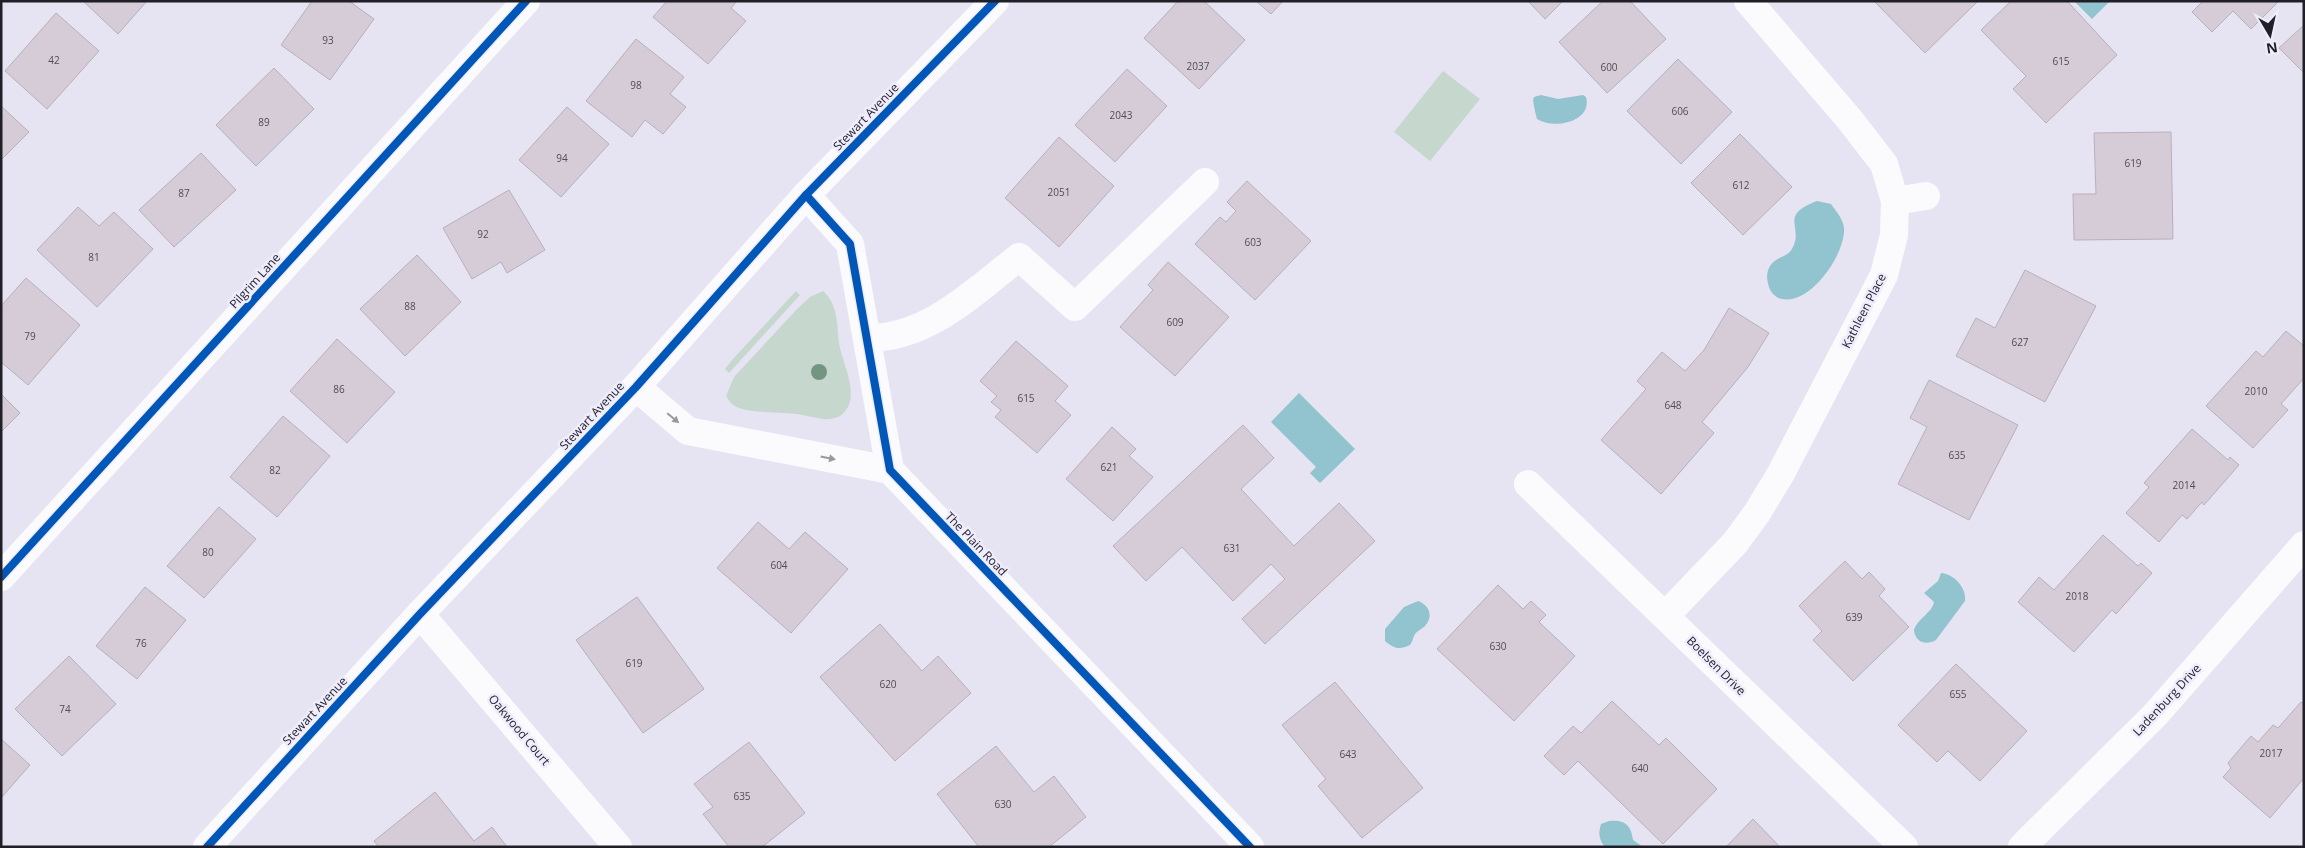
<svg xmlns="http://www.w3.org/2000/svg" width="2305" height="848" font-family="'Open Sans',sans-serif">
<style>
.green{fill:#c6d7cd}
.water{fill:#91c4ce}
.building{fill:#d6ccd7;stroke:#b7b0b9}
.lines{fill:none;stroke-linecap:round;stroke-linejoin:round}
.minor{stroke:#fbfbfd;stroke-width:28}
.cycleway-casing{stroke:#efecfc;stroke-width:11}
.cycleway{stroke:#0057b8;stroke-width:8}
.tree{fill:#749681}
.oneway{fill:#98989d}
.labels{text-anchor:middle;stroke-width:5;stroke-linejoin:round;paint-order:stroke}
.number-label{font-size:10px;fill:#504b55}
.street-label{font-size:12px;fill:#201e27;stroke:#efecfc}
</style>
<rect width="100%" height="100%" fill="#e6e4f2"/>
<g class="green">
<polygon points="1443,71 1480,99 1430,161 1394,132"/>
<polygon points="796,291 800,295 729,373 725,369 732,360"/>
<path d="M823,291c15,13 14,33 16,52 3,19 20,50 7,67 -4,6 -9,8 -16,9 -10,1 -23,-4 -34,-5 -18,-3 -40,0 -57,-6 -7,-3 -9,-6 -13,-12l8,-19 64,-69 12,-11z"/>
</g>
<g class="water">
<polygon points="2074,1 2110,1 2092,19"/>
<path d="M1541,95l17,4 25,-4 3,2c7,25 -33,33 -49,22 -2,-6 -3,-13 -4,-19l1,-3z"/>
<path d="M1817,201l14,3c5,7 12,15 13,24 2,25 -33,77 -62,71 -6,-1 -11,-6 -13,-12 -2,-6 -3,-13 0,-19 6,-12 18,-10 23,-19 13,-22 -15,-33 25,-48z"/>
<polygon points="1299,393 1355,449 1320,483 1310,473 1316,467 1271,422"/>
<path d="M1941,573c13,1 26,15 24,28l-29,39c-10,6 -21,2 -22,-10 4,-12 18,-17 20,-28l-10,-9 14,-12z"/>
<path d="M1418,601c11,4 16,15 7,25 -3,3 -8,5 -10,8 -2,3 -2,7 -5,11 -10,5 -16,4 -25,-4v-12l19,-22z"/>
<path d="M1609,821c16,-2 22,4 24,19l10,7h-38c-6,-7 -7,-14 -4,-23z"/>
</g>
<g class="building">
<polygon points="83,1 147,1 118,34"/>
<polygon points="312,1 349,1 374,19 330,80 281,45"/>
<polygon points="667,1 737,1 731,8 746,21 708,64 653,17"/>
<polygon points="1178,1 1204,1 1245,40 1199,89 1144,38"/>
<polygon points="1256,1 1283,1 1271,14"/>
<polygon points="1528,1 1563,1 1545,19"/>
<polygon points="1603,1 1630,1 1666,39 1607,93 1559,42"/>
<polygon points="1874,1 1978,1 1925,53"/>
<polygon points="2011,1 2067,1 2117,55 2046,123 2013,89 2026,76 1981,30"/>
<polygon points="2203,1 2279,1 2251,29 2233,11 2212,32 2192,12"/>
<polygon points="56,13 99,51 47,109 5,71"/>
<polygon points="2304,25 2304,73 2279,48"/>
<polygon points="636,39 684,77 670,94 686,107 663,134 645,120 632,137 586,101"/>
<polygon points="1678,59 1732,112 1681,164 1627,111"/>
<polygon points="274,68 314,109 256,166 216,125"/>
<polygon points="1127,69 1167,106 1115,162 1075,125"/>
<polygon points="1,106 29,132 1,160"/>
<polygon points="567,107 609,144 561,197 519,160"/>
<polygon points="2171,132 2173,239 2074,240 2073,194 2096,194 2094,133"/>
<polygon points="1740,134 1792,187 1743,235 1691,183"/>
<polygon points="1059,137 1114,186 1059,247 1005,198"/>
<polygon points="201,153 236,190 174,247 139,210"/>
<polygon points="1247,181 1311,241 1255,300 1195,244 1220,217 1226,222 1236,211 1227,202"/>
<polygon points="509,190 545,250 507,273 501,262 472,279 443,228"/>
<polygon points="78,207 99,226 114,212 153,249 97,307 37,250"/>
<polygon points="417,255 461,302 405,356 360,309"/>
<polygon points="1168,262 1229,317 1175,376 1120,327 1153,290 1148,285"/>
<polygon points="2025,270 2096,306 2045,402 1956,356 1976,318 1995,328"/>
<polygon points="26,278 80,325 28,385 1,362 1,306"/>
<polygon points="1729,308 1769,333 1748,367 1702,422 1714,433 1661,494 1601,440 1646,389 1637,381 1662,352 1685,371 1704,350"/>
<polygon points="2286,331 2304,346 2304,378 2281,404 2288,410 2253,448 2206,406 2256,351 2263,357"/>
<polygon points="337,339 395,392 347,443 290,391"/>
<polygon points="1016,341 1068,386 1055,401 1071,415 1037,453 995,417 1001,410 991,402 997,396 980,381"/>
<polygon points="1929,380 2018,425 1969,520 1898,484 1927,427 1910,418"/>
<polygon points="1,394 20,413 1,432"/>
<polygon points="283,416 330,456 277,517 230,477"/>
<polygon points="1243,425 1274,458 1241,489 1294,546 1339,503 1375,541 1265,644 1242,619 1285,579 1271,564 1233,601 1182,547 1146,581 1113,546"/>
<polygon points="1112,427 1136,449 1129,456 1153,477 1113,521 1066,479"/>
<polygon points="2192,429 2228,460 2230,457 2239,465 2204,505 2202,502 2187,519 2182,515 2159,542 2126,513 2149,487 2144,483"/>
<polygon points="219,507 256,539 204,598 167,566"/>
<polygon points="758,522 789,549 805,532 848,569 791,633 717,568"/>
<polygon points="2103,535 2138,566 2141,563 2152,573 2116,614 2112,610 2074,652 2018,602 2039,577 2054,590"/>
<polygon points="1845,561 1862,579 1869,572 1885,589 1879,596 1909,627 1853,681 1813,640 1822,631 1799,606"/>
<polygon points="1498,585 1523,609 1531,601 1546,615 1539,622 1575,656 1514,721 1437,649"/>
<polygon points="145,587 186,620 137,679 96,646"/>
<polygon points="637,597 704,689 643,733 576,640"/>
<polygon points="880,624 922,671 938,656 971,693 895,761 820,677"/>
<polygon points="69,656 116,704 62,756 15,709"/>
<polygon points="1956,664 2027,731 1980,781 1948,751 1937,762 1898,725"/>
<polygon points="1335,682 1423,788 1362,838 1318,786 1326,779 1282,725"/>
<polygon points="1612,701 1659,745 1666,738 1717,789 1663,844 1578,761 1564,775 1544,756 1573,726 1581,733"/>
<polygon points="2301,702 2304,704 2304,778 2270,818 2223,777 2231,768 2228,763 2251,736 2258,742 2273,725 2278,728"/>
<polygon points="1,739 30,765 1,798"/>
<polygon points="749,742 805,813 762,847 729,847 703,814 713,807 694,784"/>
<polygon points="996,746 1034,792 1054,776 1086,817 1049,847 979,847 937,794"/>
<polygon points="435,792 474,841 492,827 507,847 379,847 374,841"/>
<polygon points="1753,819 1780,847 1726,847"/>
</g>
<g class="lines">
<g class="minor">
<polyline points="806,195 850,244 890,470 1250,847"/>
<polyline points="1895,201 1926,196"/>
<path d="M867,338c60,1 107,-46 152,-81l56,50 130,-125"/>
<polyline points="636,387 688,431 890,470"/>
<path d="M1528,484c126,120 250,243 376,363"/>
<polyline points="1,577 526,1"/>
<polyline points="420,614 618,847"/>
<polyline points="1666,615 1735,543 1757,513 1780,475 1884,275 1894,235 1895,201 1884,164 1850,120 1748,1"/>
<polyline points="207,847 420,614 636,387 806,195 995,1"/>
<polyline points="2022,847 2155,715 2304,545"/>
</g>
<defs>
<g id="cycleway">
<polyline points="806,195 850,244 890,470 1250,847"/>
<polyline points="1,577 526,1"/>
<polyline points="207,847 420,614 636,387 806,195 995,1"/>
</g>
</defs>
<use href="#cycleway" class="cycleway-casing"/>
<use href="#cycleway" class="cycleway"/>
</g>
<circle class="tree" cx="819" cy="372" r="8"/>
<defs><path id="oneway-solid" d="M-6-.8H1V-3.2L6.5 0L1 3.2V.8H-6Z" transform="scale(1.25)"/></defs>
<g class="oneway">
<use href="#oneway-solid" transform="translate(673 418) rotate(40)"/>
<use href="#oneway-solid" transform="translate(828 458) rotate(11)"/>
</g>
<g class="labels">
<g class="number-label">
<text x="328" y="44">93</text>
<text x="54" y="64">42</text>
<text x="2061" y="65">615</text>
<text x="1198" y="70">2037</text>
<text x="1609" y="71">600</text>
<text x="636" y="89">98</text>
<text x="1680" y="115">606</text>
<text x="1121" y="119">2043</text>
<text x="264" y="126">89</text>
<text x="562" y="162">94</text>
<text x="2133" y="167">619</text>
<text x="1741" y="189">612</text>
<text x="1059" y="196">2051</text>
<text x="184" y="197">87</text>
<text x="483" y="238">92</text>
<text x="1253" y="246">603</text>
<text x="94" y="261">81</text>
<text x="410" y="310">88</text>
<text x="1175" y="326">609</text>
<text x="30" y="340">79</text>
<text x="2020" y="346">627</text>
<text x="339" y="393">86</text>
<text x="2256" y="395">2010</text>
<text x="1026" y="402">615</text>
<text x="1673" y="409">648</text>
<text x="1957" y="459">635</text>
<text x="1109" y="471">621</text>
<text x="275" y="474">82</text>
<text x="2184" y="489">2014</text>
<text x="1232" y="552">631</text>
<text x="208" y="556">80</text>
<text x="779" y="569">604</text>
<text x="2077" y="600">2018</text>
<text x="1854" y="621">639</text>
<text x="141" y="647">76</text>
<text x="1498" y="650">630</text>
<text x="634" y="667">619</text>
<text x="888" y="688">620</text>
<text x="1958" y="698">655</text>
<text x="65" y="713">74</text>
<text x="2271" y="757">2017</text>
<text x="1348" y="758">643</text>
<text x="1640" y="772">640</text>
<text x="742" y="800">635</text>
<text x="1003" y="808">630</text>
</g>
<g class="street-label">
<text transform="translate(866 117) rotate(-46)" y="4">Stewart Avenue</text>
<text transform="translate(255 281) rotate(-48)" y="4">Pilgrim Lane</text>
<text transform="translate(1864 311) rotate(-63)" y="4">Kathleen Place</text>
<text transform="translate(592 416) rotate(-47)" y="4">Stewart Avenue</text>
<text transform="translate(976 544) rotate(46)" y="4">The Plain Road</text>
<text transform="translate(1716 666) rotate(45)" y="4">Boelsen Drive</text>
<text transform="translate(2167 700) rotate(-47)" y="4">Ladenburg Drive</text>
<text transform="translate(315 711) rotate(-47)" y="4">Stewart Avenue</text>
<text transform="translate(519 730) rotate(50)" y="4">Oakwood Court</text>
</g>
</g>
<rect width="2305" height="848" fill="none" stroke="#201e27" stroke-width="5"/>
<g transform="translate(2270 35) rotate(171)" stroke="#efecfc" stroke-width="4" paint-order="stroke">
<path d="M0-4L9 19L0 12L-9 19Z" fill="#201e27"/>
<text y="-8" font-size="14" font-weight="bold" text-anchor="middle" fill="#201e27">N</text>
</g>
</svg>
